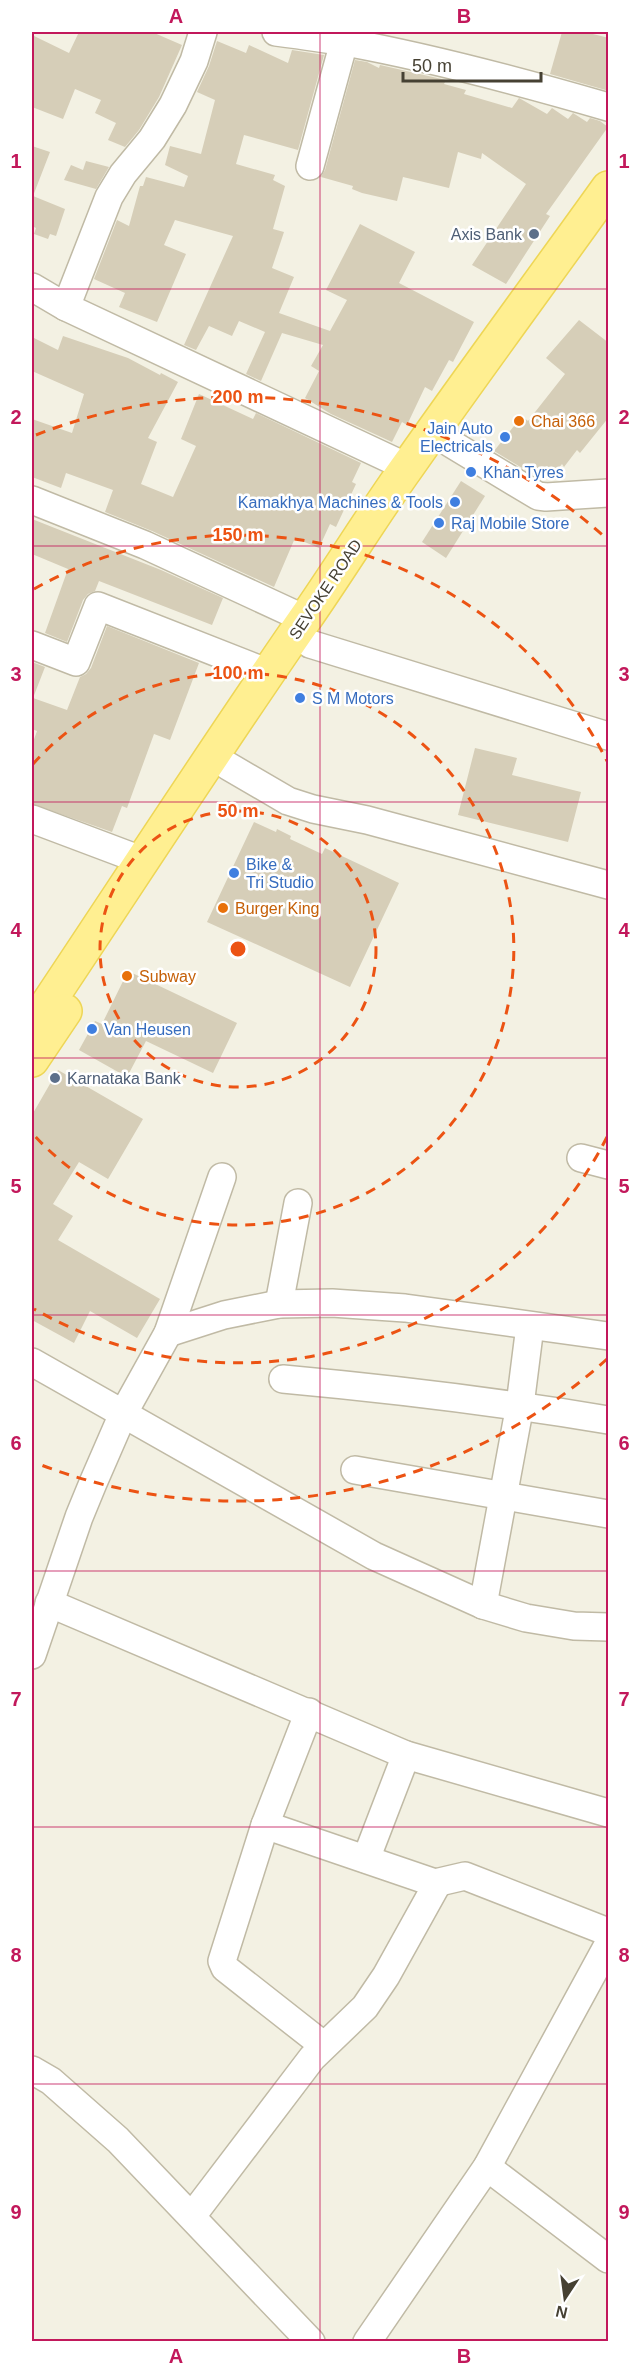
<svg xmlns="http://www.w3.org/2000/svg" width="640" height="2373" font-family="Arial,sans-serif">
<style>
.building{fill:#d6ceb8}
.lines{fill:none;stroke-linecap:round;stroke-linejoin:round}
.minor-casing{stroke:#c0baa5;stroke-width:30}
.major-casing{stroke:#eed656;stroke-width:36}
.minor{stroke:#fff;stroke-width:27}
.major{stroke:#ffef91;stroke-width:33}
.grid{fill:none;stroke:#c2185b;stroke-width:1.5;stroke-opacity:0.55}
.ring{fill:none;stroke:#ec5313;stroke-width:3;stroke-dasharray:10 8}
.service-dot{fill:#5c6f8a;stroke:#fff;stroke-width:2}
.food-dot{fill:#e8710a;stroke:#fff;stroke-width:2}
.shop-dot{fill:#3f7fe0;stroke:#fff;stroke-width:2}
.labels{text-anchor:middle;stroke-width:5;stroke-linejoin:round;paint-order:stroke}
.service-label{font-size:16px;fill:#4e5e75;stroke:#fff;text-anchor:end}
.food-label{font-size:16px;fill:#c56008;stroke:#fff;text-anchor:start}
.shop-label{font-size:16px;fill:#366cbe;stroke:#fff;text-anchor:start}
.street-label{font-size:16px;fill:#464133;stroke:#fff}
.centre{fill:#ec5313;stroke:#fff;stroke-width:3}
.ring-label{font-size:18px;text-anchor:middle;font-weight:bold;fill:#ec5313;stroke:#fff;stroke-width:5;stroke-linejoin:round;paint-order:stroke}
.neatline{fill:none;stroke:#c2185b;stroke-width:2}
.grid-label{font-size:20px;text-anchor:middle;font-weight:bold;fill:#c2185b}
</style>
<rect width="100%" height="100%" fill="#f3f1e3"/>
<g class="building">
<polygon points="79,32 152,32 182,45 159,97 139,130 125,147 108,140 116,123 95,113 101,100 75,89 63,119 32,107 32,35 69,53"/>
<polygon points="562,32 585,32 609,38 609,91 550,74"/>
<polygon points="217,41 246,53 249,45 288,63 292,50 324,55 298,150 244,135 236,164 275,175 273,180 285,186 273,229 284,232 272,268 294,277 279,313 330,331 347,300 326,290 360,224 415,252 399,283 474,322 453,362 449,360 432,391 425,387 407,425 402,422 392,442 331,414 305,398 319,371 311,366 323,345 282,333 261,381 246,374 265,332 239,321 232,336 209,326 196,350 184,345 233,236 175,220 164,245 186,254 157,322 119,307 125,293 94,279 117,220 129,226 140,186 143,186 146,177 184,187 188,176 165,165 170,146 201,154 215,100 197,92 209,66"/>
<polygon points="355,60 367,62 379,68 380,65 446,80 444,84 466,90 464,94 512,108 519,98 547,114 552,108 568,119 573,113 587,122 590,118 600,121 608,127 546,214 550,216 506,284 472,265 526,184 482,153 481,159 458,152 449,188 403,177 397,201 362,193 352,189 353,186 321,177 325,170"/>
<polygon points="32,146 50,152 33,196 65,209 56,236 50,234 48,239 34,234 36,228 32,226"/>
<polygon points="86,161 109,167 96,189 64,180 71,165 83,170"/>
<polygon points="579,320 609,343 609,417 580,453 577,450 564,467 562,464 554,474 550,470 542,480 494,451 522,416 528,421 565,374 546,358"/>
<polygon points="63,336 128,358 160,375 161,373 178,382 148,438 157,442 141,484 173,497 196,446 181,439 199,394 253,419 256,413 361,463 352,482 356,484 336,527 330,524 319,548 295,538 274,587 152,531 105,512 113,490 66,473 61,488 32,477 32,419 72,433 84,394 32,371 32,337 58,350"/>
<polygon points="461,481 485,496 446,558 422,542"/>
<polygon points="32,519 161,570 223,598 212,625 99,581 95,591 88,594 83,600 67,642 45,633 68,569 32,554"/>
<polygon points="107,626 199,663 170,740 154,734 127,808 122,806 112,832 32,804 32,745 37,731 32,729 32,662 45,667 33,698 67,710 80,677 86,674 91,668"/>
<polygon points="475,748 517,758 512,775 581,792 568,842 458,815"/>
<polygon points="254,822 276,832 277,829 291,836 290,839 322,854 325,848 399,883 350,987 207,922"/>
<polygon points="128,971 237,1023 213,1073 146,1041 127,1077 79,1050 95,1021 102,1024"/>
<polygon points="58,1070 143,1119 108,1179 79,1162 53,1204 73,1216 58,1240 160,1299 137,1338 90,1311 74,1343 32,1320 32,1115"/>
</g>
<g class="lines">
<defs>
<g id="minor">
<path d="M276,32c23,3 46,6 69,10 88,16 177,40 263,65"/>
<polyline points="310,166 344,42"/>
<polyline points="32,287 66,307 407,467"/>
<polyline points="66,307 109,197 123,174 152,139 173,105 194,61 203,32"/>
<polyline points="450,443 538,496 546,497 608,493"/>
<polyline points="32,500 145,545 305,619"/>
<polyline points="310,644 608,736"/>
<polyline points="32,645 76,662 98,606 266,672"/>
<polyline points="228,766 288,801 313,809 367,820 608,885"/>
<polyline points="32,819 141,860"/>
<polyline points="581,1158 608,1165"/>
<polyline points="279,1304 298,1203"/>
<polyline points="168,1333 224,1315 279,1304 332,1303 405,1308 608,1336"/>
<polyline points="32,1362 374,1556 483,1605 526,1618 574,1626 608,1627"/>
<path d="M283,1379c109,10 217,23 325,41"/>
<polyline points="355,1470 608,1514"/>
<polyline points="49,1603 406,1755 608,1813"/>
<polyline points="483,1605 520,1405 530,1326"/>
<polyline points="32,1655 79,1517 93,1483 123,1414 168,1333 222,1177"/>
<polyline points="309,1712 265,1825 222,1961 225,1968 323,2045"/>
<polyline points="366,1859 406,1755"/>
<polyline points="435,1883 465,1876 608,1932"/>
<polyline points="32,2070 51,2081 118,2140 311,2342"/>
<polyline points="487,2167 608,2259"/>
<polyline points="192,2216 312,2058 365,2007 386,1976 436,1886 435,1883 265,1825"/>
<polyline points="367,2342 487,2167 608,1945"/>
</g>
<g id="major">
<path d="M32,1027c91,-136 180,-274 273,-408 35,-50 67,-103 103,-153 66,-94 134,-186 200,-278"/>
<polyline points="32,1060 65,1011"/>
</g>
</defs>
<use href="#minor" class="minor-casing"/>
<use href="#major" class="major-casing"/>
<use href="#minor" class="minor"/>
<use href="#major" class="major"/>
</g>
<path class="grid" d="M320,32v2310M32,289h576M32,546h576M32,802h576M32,1058h576M32,1315h576M32,1571h576M32,1827h576M32,2084h576"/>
<g class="ring">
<circle cx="238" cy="949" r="138"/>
<path d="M33 764A276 276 0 1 1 33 1134"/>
<path d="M607 1137A414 414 0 0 1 34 1309M34 589A414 414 0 0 1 607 761"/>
<path d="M607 1359A552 552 0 0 1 36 1463M36 435A552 552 0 0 1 607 539"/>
</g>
<g class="service-dot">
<circle cx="534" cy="234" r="6"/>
<circle cx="55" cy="1078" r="6"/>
</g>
<g class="food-dot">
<circle cx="519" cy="421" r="6"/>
<circle cx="223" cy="908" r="6"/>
<circle cx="127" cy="976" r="6"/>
</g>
<g class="shop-dot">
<circle cx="505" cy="437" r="6"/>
<circle cx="471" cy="472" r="6"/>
<circle cx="455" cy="502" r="6"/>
<circle cx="439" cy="523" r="6"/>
<circle cx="300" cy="698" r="6"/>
<circle cx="234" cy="873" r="6"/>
<circle cx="92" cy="1029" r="6"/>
</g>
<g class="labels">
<g class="service-label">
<text x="522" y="240">Axis Bank</text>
<text x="67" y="1084" text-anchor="start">Karnataka Bank</text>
</g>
<g class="food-label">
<text x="531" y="427">Chai 366</text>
<text x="235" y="914">Burger King</text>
<text x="139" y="982">Subway</text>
</g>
<g class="shop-label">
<text x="493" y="434" text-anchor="end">Jain Auto<tspan x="493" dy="18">Electricals</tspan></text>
<text x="483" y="478">Khan Tyres</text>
<text x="443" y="508" text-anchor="end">Kamakhya Machines &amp; Tools</text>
<text x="451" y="529">Raj Mobile Store</text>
<text x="312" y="704">S M Motors</text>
<text x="246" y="870">Bike &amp;<tspan x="246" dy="18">Tri Studio</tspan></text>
<text x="104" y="1035">Van Heusen</text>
</g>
<g class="street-label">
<text transform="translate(325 589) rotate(-56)" y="6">SEVOKE ROAD</text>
</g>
</g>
<circle cx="238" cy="949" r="9" class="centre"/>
<g class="ring-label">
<text x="238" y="403">200 m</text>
<text x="238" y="541">150 m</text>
<text x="238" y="679">100 m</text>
<text x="238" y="817">50 m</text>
</g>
<rect width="640" height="2373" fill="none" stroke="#ffffff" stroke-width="66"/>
<g transform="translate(565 2298) rotate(193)" stroke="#ffffff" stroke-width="4.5" paint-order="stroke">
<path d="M0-4.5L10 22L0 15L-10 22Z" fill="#464133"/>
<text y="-9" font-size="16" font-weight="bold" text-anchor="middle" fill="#464133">N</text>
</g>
<path d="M403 72v9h138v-9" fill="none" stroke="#464133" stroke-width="3"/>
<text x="412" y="72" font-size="18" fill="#464133" stroke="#ffffff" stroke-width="4.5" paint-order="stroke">50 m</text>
<rect x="33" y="33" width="574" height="2307" class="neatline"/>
<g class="grid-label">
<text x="176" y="23">A</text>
<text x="464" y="23">B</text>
<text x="16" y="168">1</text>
<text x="624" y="168">1</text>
<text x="16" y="424">2</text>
<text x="624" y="424">2</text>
<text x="16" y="681">3</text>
<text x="624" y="681">3</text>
<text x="16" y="937">4</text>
<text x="624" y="937">4</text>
<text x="16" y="1193">5</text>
<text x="624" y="1193">5</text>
<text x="16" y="1450">6</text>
<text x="624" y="1450">6</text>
<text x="16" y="1706">7</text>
<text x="624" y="1706">7</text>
<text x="16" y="1962">8</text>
<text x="624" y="1962">8</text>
<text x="16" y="2219">9</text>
<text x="624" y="2219">9</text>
<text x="176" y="2363">A</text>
<text x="464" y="2363">B</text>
</g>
</svg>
